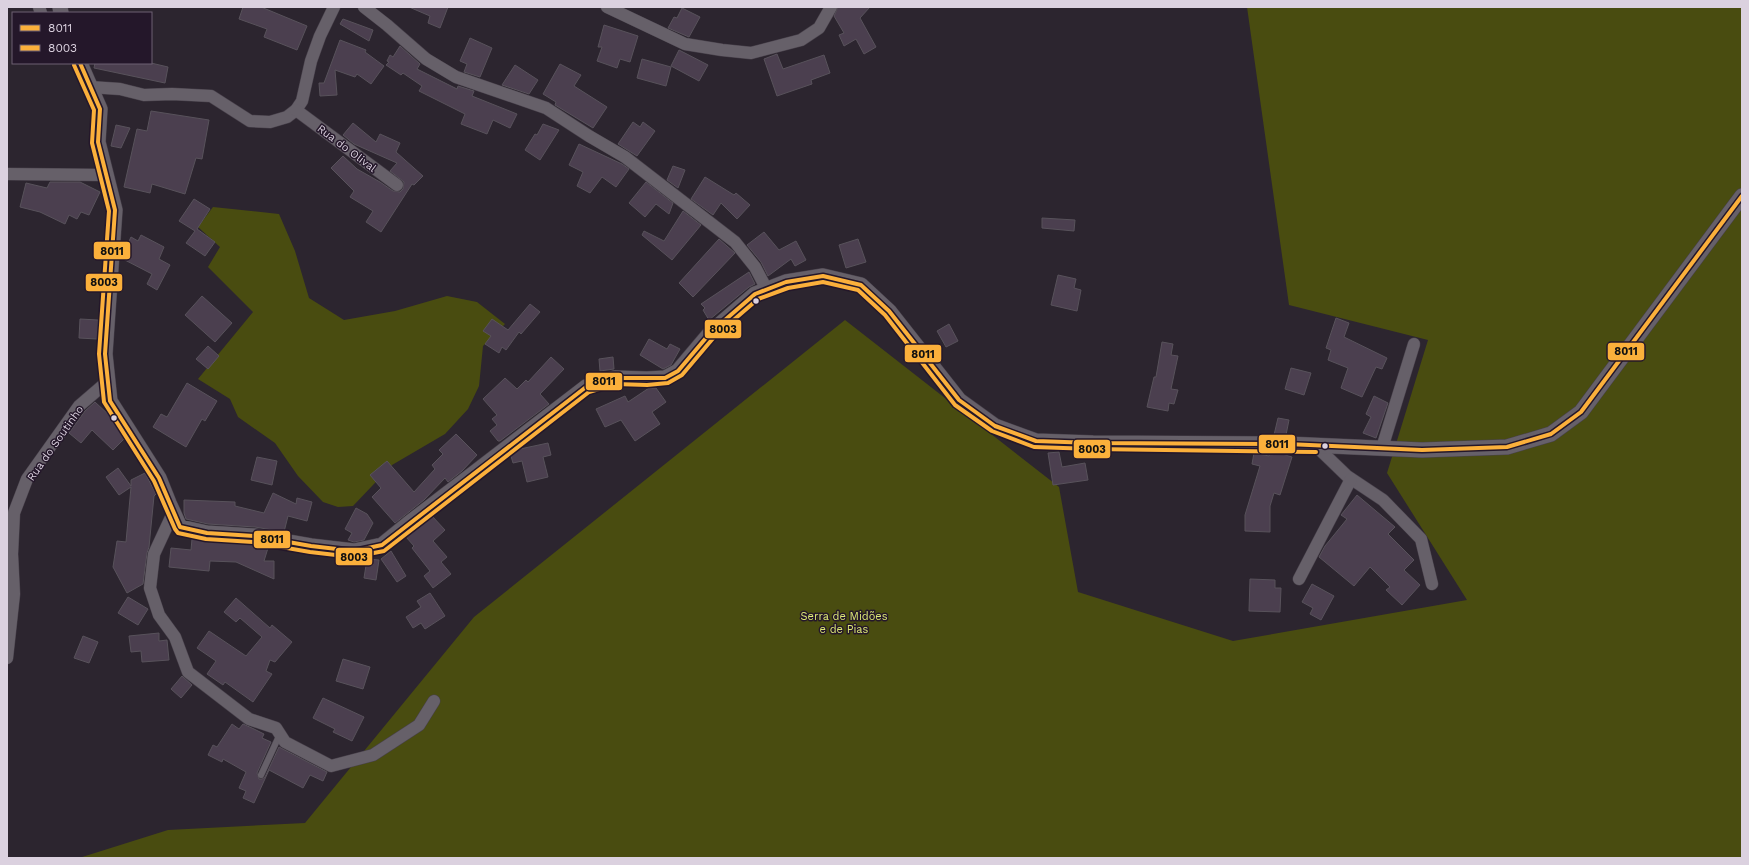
<svg xmlns="http://www.w3.org/2000/svg" width="1749" height="865" font-family="'Work Sans',sans-serif">
<style>
.forest{fill:#494c10}
.building{fill:#4b3f4f;stroke:#58525b}
.lines{fill:none;stroke-linecap:round;stroke-linejoin:round}
.service-casing{stroke:#48414b;stroke-width:7}
.minor-casing{stroke:#48414b;stroke-width:13}
.tertiary-casing{stroke:#48414b;stroke-width:16}
.service{stroke:#666069;stroke-width:6}
.minor{stroke:#666069;stroke-width:12}
.tertiary{stroke:#666069;stroke-width:15}
.bus-1-casing{stroke:#24172a;stroke-width:7}
.bus-2-casing{stroke:#24172a;stroke-width:7}
.bus-1{stroke:#fbb03b;stroke-width:4}
.bus-2{stroke:#fbb03b;stroke-width:4}
.bus-dot{fill:#dbd1df;stroke:#24172a;stroke-width:1.5}
.labels{text-anchor:middle;stroke-width:3;stroke-linejoin:round;paint-order:stroke}
.street-label{font-size:11px;fill:#dbd1df;stroke:#24172a}
.park-label{font-size:11px;fill:#dde975;stroke:#24172a}
.line-badge{stroke:#24172a;stroke-width:1.5}
.pale-badge-label{font-size:11px;text-anchor:middle;font-weight:bold;fill:#111}
</style>
<rect width="100%" height="100%" fill="#2c252f"/>
<g class="forest">
<polygon points="1247,7 1742,7 1742,858 79,858 168,830 305,823 474,617 845,320 1059,487 1078,592 1233,641 1467,600 1387,473 1428,340 1289,305"/>
<polygon points="213,207 279,214 295,251 309,298 344,320 395,311 447,296 477,302 505,324 483,346 479,386 468,409 445,434 392,465 353,506 338,507 323,502 298,476 275,443 238,417 230,399 198,379 253,312 208,267 220,247 198,227"/>
</g>
<g class="building">
<polygon points="243,7 261,7 307,26 297,50 264,37 267,29 239,19"/>
<polygon points="409,7 448,7 440,28 428,23 430,16"/>
<polygon points="838,7 870,7 860,18 876,47 864,54 856,39 844,46 839,35 844,33 834,16"/>
<polygon points="682,8 700,17 689,37 668,28 674,17 677,18"/>
<polygon points="343,19 373,30 369,41 340,24"/>
<polygon points="604,25 638,36 630,62 620,59 617,68 597,61 602,47 598,47"/>
<polygon points="470,38 492,48 480,77 464,72 467,64 460,61"/>
<polygon points="340,40 366,50 365,52 384,66 371,84 357,74 355,77 335,70 337,95 320,96 319,83 324,83"/>
<polygon points="400,46 420,64 417,69 457,89 458,86 474,91 472,96 517,114 510,128 493,120 487,134 461,124 465,114 419,91 422,86 403,73 401,75 386,65 389,62 387,61 390,55 393,57"/>
<polygon points="679,50 708,65 699,81 671,66"/>
<polygon points="777,54 783,69 824,55 830,73 811,80 812,84 777,96 764,59"/>
<polygon points="642,59 671,67 666,86 637,78"/>
<polygon points="95,63 151,63 168,67 165,83 94,68"/>
<polygon points="560,64 581,75 574,86 607,107 593,128 555,105 556,102 543,94"/>
<polygon points="515,65 538,80 529,94 502,85"/>
<polygon points="151,111 209,120 202,159 196,158 185,194 152,184 150,193 124,187 137,129 147,131"/>
<polygon points="633,122 640,127 643,122 655,131 637,156 618,144"/>
<polygon points="353,123 376,142 380,134 400,143 396,152 423,176 414,185 412,184 381,232 366,222 373,211 350,197 354,191 331,168 343,156 357,169 380,182 393,191 400,192 403,189 404,182 390,171 397,163 354,144 343,135"/>
<polygon points="543,124 559,130 540,160 525,150 535,134 537,135"/>
<polygon points="116,125 130,128 121,148 111,146"/>
<polygon points="579,144 622,164 629,169 616,187 602,177 590,193 577,186 583,172 569,165"/>
<polygon points="673,166 685,170 678,188 667,180"/>
<polygon points="705,177 734,195 736,193 750,205 737,219 721,203 713,215 691,199"/>
<polygon points="50,182 80,182 100,192 89,215 81,212 77,219 69,215 65,224 40,212 20,207 26,183 47,188"/>
<polygon points="646,182 673,203 669,214 656,204 645,217 629,203"/>
<polygon points="194,199 210,209 197,229 215,242 205,256 186,243 195,231 179,221"/>
<polygon points="683,211 701,225 672,260 642,235 644,231 664,241"/>
<polygon points="1042,218 1075,220 1074,231 1042,228"/>
<polygon points="764,232 779,250 796,241 806,260 795,266 791,259 768,276 761,262 747,245"/>
<polygon points="141,235 164,247 159,259 170,265 157,290 147,284 152,274 121,258 131,237 138,241"/>
<polygon points="719,239 735,253 693,297 679,283"/>
<polygon points="858,239 866,262 846,268 839,245"/>
<polygon points="749,272 755,284 749,287 709,320 703,310 705,308 701,304"/>
<polygon points="1058,275 1076,279 1074,288 1081,290 1077,311 1051,305"/>
<polygon points="202,296 232,323 215,342 185,315"/>
<polygon points="530,304 540,312 521,334 519,332 506,350 502,347 499,353 485,344 491,336 483,331 492,319 508,330"/>
<polygon points="1336,318 1349,323 1344,337 1387,358 1382,369 1376,367 1362,397 1341,388 1348,368 1328,360 1331,350 1326,348"/>
<polygon points="80,319 98,320 97,339 79,338"/>
<polygon points="949,324 958,341 946,347 937,331"/>
<polygon points="649,339 667,349 670,344 680,349 671,365 663,369 640,355"/>
<polygon points="1162,342 1173,344 1171,355 1178,356 1171,389 1178,390 1174,404 1169,403 1168,411 1147,407 1154,377 1156,377"/>
<polygon points="208,346 219,356 208,369 196,359"/>
<polygon points="551,357 564,369 540,394 549,404 500,441 498,441 490,431 497,425 492,419 497,415 483,399 505,378 517,389 526,380 528,382"/>
<polygon points="613,357 614,369 600,371 599,359"/>
<polygon points="1291,368 1311,373 1304,395 1285,389"/>
<polygon points="187,383 217,401 205,421 202,419 186,447 153,427 161,414 167,417"/>
<polygon points="649,388 656,388 666,402 652,412 660,424 635,441 621,420 605,427 596,409 625,396 628,402"/>
<polygon points="1374,396 1388,403 1376,438 1363,433 1371,417 1366,414"/>
<polygon points="95,402 109,415 124,439 113,450 92,430 81,443 69,433 85,411"/>
<polygon points="1278,418 1289,420 1286,435 1274,435"/>
<polygon points="456,434 477,455 462,471 448,482 445,478 424,500 395,523 372,497 381,488 370,475 387,461 414,492 435,469 432,465 443,454 439,450"/>
<polygon points="548,443 551,455 543,457 548,477 527,482 522,461 513,463 511,456 520,449"/>
<polygon points="1059,452 1062,467 1085,463 1088,480 1053,485 1048,453"/>
<polygon points="1254,453 1269,456 1270,453 1282,453 1282,454 1292,457 1280,495 1274,493 1270,506 1270,532 1245,531 1245,515 1260,466 1252,464"/>
<polygon points="257,457 277,461 272,485 251,480"/>
<polygon points="118,468 131,486 131,480 145,473 156,494 154,496 149,547 147,553 143,584 127,593 113,567 117,541 126,542 131,487 119,495 106,477"/>
<polygon points="273,493 296,504 297,498 312,502 307,521 288,516 284,532 255,527 208,524 186,519 184,513 184,500 235,502 235,506 264,513"/>
<polygon points="1357,495 1395,527 1388,534 1414,560 1404,570 1420,585 1402,605 1386,590 1390,587 1370,567 1354,586 1319,557 1325,546 1347,519 1341,515"/>
<polygon points="356,508 367,514 373,523 364,540 354,542 348,540 352,533 345,529"/>
<polygon points="432,516 445,530 433,541 447,557 441,562 451,574 433,588 424,576 430,571 412,548 414,546 406,537"/>
<polygon points="192,539 206,542 253,545 268,548 264,561 274,561 274,579 236,562 210,561 209,571 169,567 171,548 191,550"/>
<polygon points="391,551 406,576 397,582 381,559"/>
<polygon points="367,559 379,560 376,580 364,578"/>
<polygon points="1250,579 1275,580 1275,588 1281,588 1280,612 1249,611"/>
<polygon points="1312,584 1334,596 1321,620 1310,614 1313,608 1302,602"/>
<polygon points="430,593 445,616 425,629 421,623 413,628 406,617 421,607 417,601"/>
<polygon points="128,597 148,609 138,625 118,613"/>
<polygon points="236,598 270,628 272,625 292,642 275,662 270,660 266,671 272,674 253,702 225,682 223,685 207,674 216,661 197,648 209,631 246,656 262,637 240,618 236,622 224,612"/>
<polygon points="159,633 159,641 167,640 169,660 142,662 141,651 131,652 129,636"/>
<polygon points="83,636 98,642 89,663 74,658"/>
<polygon points="343,659 370,667 363,689 336,681"/>
<polygon points="182,676 192,685 181,698 171,689"/>
<polygon points="323,698 364,717 352,741 333,732 335,729 313,718"/>
<polygon points="232,724 239,729 243,724 254,729 264,734 262,738 271,742 257,773 259,779 262,779 265,777 279,747 327,772 323,781 310,775 303,788 269,770 254,803 243,798 246,791 239,788 246,772 223,759 222,762 208,755 213,745 217,747"/>
</g>
<g class="lines">
<defs>
<polyline id="service" points="261,775 280,734"/>
<g id="minor">
<polyline points="39,7 41,13"/>
<polyline points="364,7 387,25 426,59 456,77 546,108 589,136 625,157 735,242 755,267 767,290"/>
<polyline points="607,7 685,44 722,50 751,53 801,40 819,28 831,7"/>
<polyline points="90,87 120,89 144,95 172,94 211,96 250,121 270,122 287,117 296,110 302,101 311,61 320,36 334,7"/>
<polyline points="296,110 397,185"/>
<polyline points="7,174 105,175"/>
<polyline points="1316,446 1347,476 1383,500 1421,539 1432,584"/>
<polyline points="1382,448 1414,344"/>
<polyline points="173,513 154,554 150,588 159,615 175,637 188,672 249,719 276,728 285,742 331,766 373,755 419,725 434,701"/>
<polyline points="1299,579 1351,479"/>
<polyline points="7,658 14,594 12,554 14,513 27,479 79,406 108,381"/>
</g>
<g id="tertiary">
<polyline points="60,7 61,13"/>
<polyline points="80,63 100,109 98,142 115,210 105,354 110,401 159,478 169,503 180,527 207,533 254,536 311,546 354,551 382,545 409,523 586,387 615,378 647,379 665,378 678,371 711,332 755,294 786,282 823,276 861,285 889,311 959,400 995,426 1036,441 1093,443 1287,444 1422,450 1507,447 1551,434 1581,412 1742,196"/>
</g>
</defs>
<use href="#service" class="service-casing"/>
<use href="#minor" class="minor-casing"/>
<use href="#tertiary" class="tertiary-casing"/>
<use href="#service" class="service"/>
<use href="#minor" class="minor"/>
<use href="#tertiary" class="tertiary"/>
<defs>
<polyline id="bus-1" points="80,63 100,109 98,142 115,210 105,354 110,401 159,478 180,527 207,533 254,536 311,546 354,551 382,545 586,387 615,378 665,378 678,371 711,332 755,294 786,282 823,276 861,285 889,311 959,400 995,426 1036,441 1093,443 1287,444 1422,450 1507,447 1551,434 1581,412 1742,196"/>
<polyline id="bus-2" points="74,65 94,110 92,143 109,211 99,354 104,402 154,481 175,529 178,533 206,539 253,542 310,552 353,557 384,551 589,392 616,384 647,385 668,383 682,375 715,336 758,299 788,288 823,282 858,290 885,315 955,405 992,431 1034,447 1093,449 1316,452"/>
</defs>
<use href="#bus-1" class="bus-1-casing"/>
<use href="#bus-2" class="bus-2-casing"/>
<use href="#bus-1" class="bus-1"/>
<use href="#bus-2" class="bus-2"/>
</g>
<g class="bus-dot">
<circle cx="756" cy="301" r="3.5"/>
<circle cx="114" cy="418" r="3.5"/>
<circle cx="1325" cy="446" r="3.5"/>
</g>
<g class="labels">
<g class="street-label">
<text transform="translate(347 148) rotate(37)" y="4">Rua do Olival</text>
<text transform="translate(55 443) rotate(-55)" y="4">Rua do Soutinho</text>
</g>
<g class="park-label">
<text x="844" y="620">Serra de Midões<tspan x="844" dy="13">e de Pias</tspan></text>
</g>
</g>
<g class="line-badge">
<rect x="93" y="241" width="38" height="19" rx="4" fill="#fbb03b"/>
<rect x="85" y="273" width="38" height="19" rx="4" fill="#fbb03b"/>
<rect x="704" y="319" width="38" height="20" rx="4" fill="#fbb03b"/>
<rect x="1607" y="342" width="38" height="19" rx="4" fill="#fbb03b"/>
<rect x="904" y="344" width="38" height="19" rx="4" fill="#fbb03b"/>
<rect x="585" y="372" width="38" height="19" rx="4" fill="#fbb03b"/>
<rect x="1258" y="434" width="38" height="20" rx="4" fill="#fbb03b"/>
<rect x="1073" y="439" width="38" height="20" rx="4" fill="#fbb03b"/>
<rect x="253" y="530" width="38" height="19" rx="4" fill="#fbb03b"/>
<rect x="335" y="547" width="38" height="19" rx="4" fill="#fbb03b"/>
</g>
<g class="pale-badge-label">
<text x="112" y="255">8011</text>
<text x="104" y="286">8003</text>
<text x="723" y="333">8003</text>
<text x="1626" y="355">8011</text>
<text x="923" y="358">8011</text>
<text x="604" y="385">8011</text>
<text x="1277" y="448">8011</text>
<text x="1092" y="453">8003</text>
<text x="272" y="543">8011</text>
<text x="354" y="561">8003</text>
</g>
<rect width="1749" height="865" fill="none" stroke="#dbd1df" stroke-width="16"/>
<rect x="12" y="12" width="140" height="52" fill="#24172a" stroke="#6d6172"/>
<rect x="20" y="25" width="20" height="6" fill="#fbb03b" stroke="#6d6172"/>
<text x="48" y="32" font-size="12" fill="#dbd1df">8011</text>
<rect x="20" y="45" width="20" height="6" fill="#fbb03b" stroke="#6d6172"/>
<text x="48" y="52" font-size="12" fill="#dbd1df">8003</text>
</svg>
